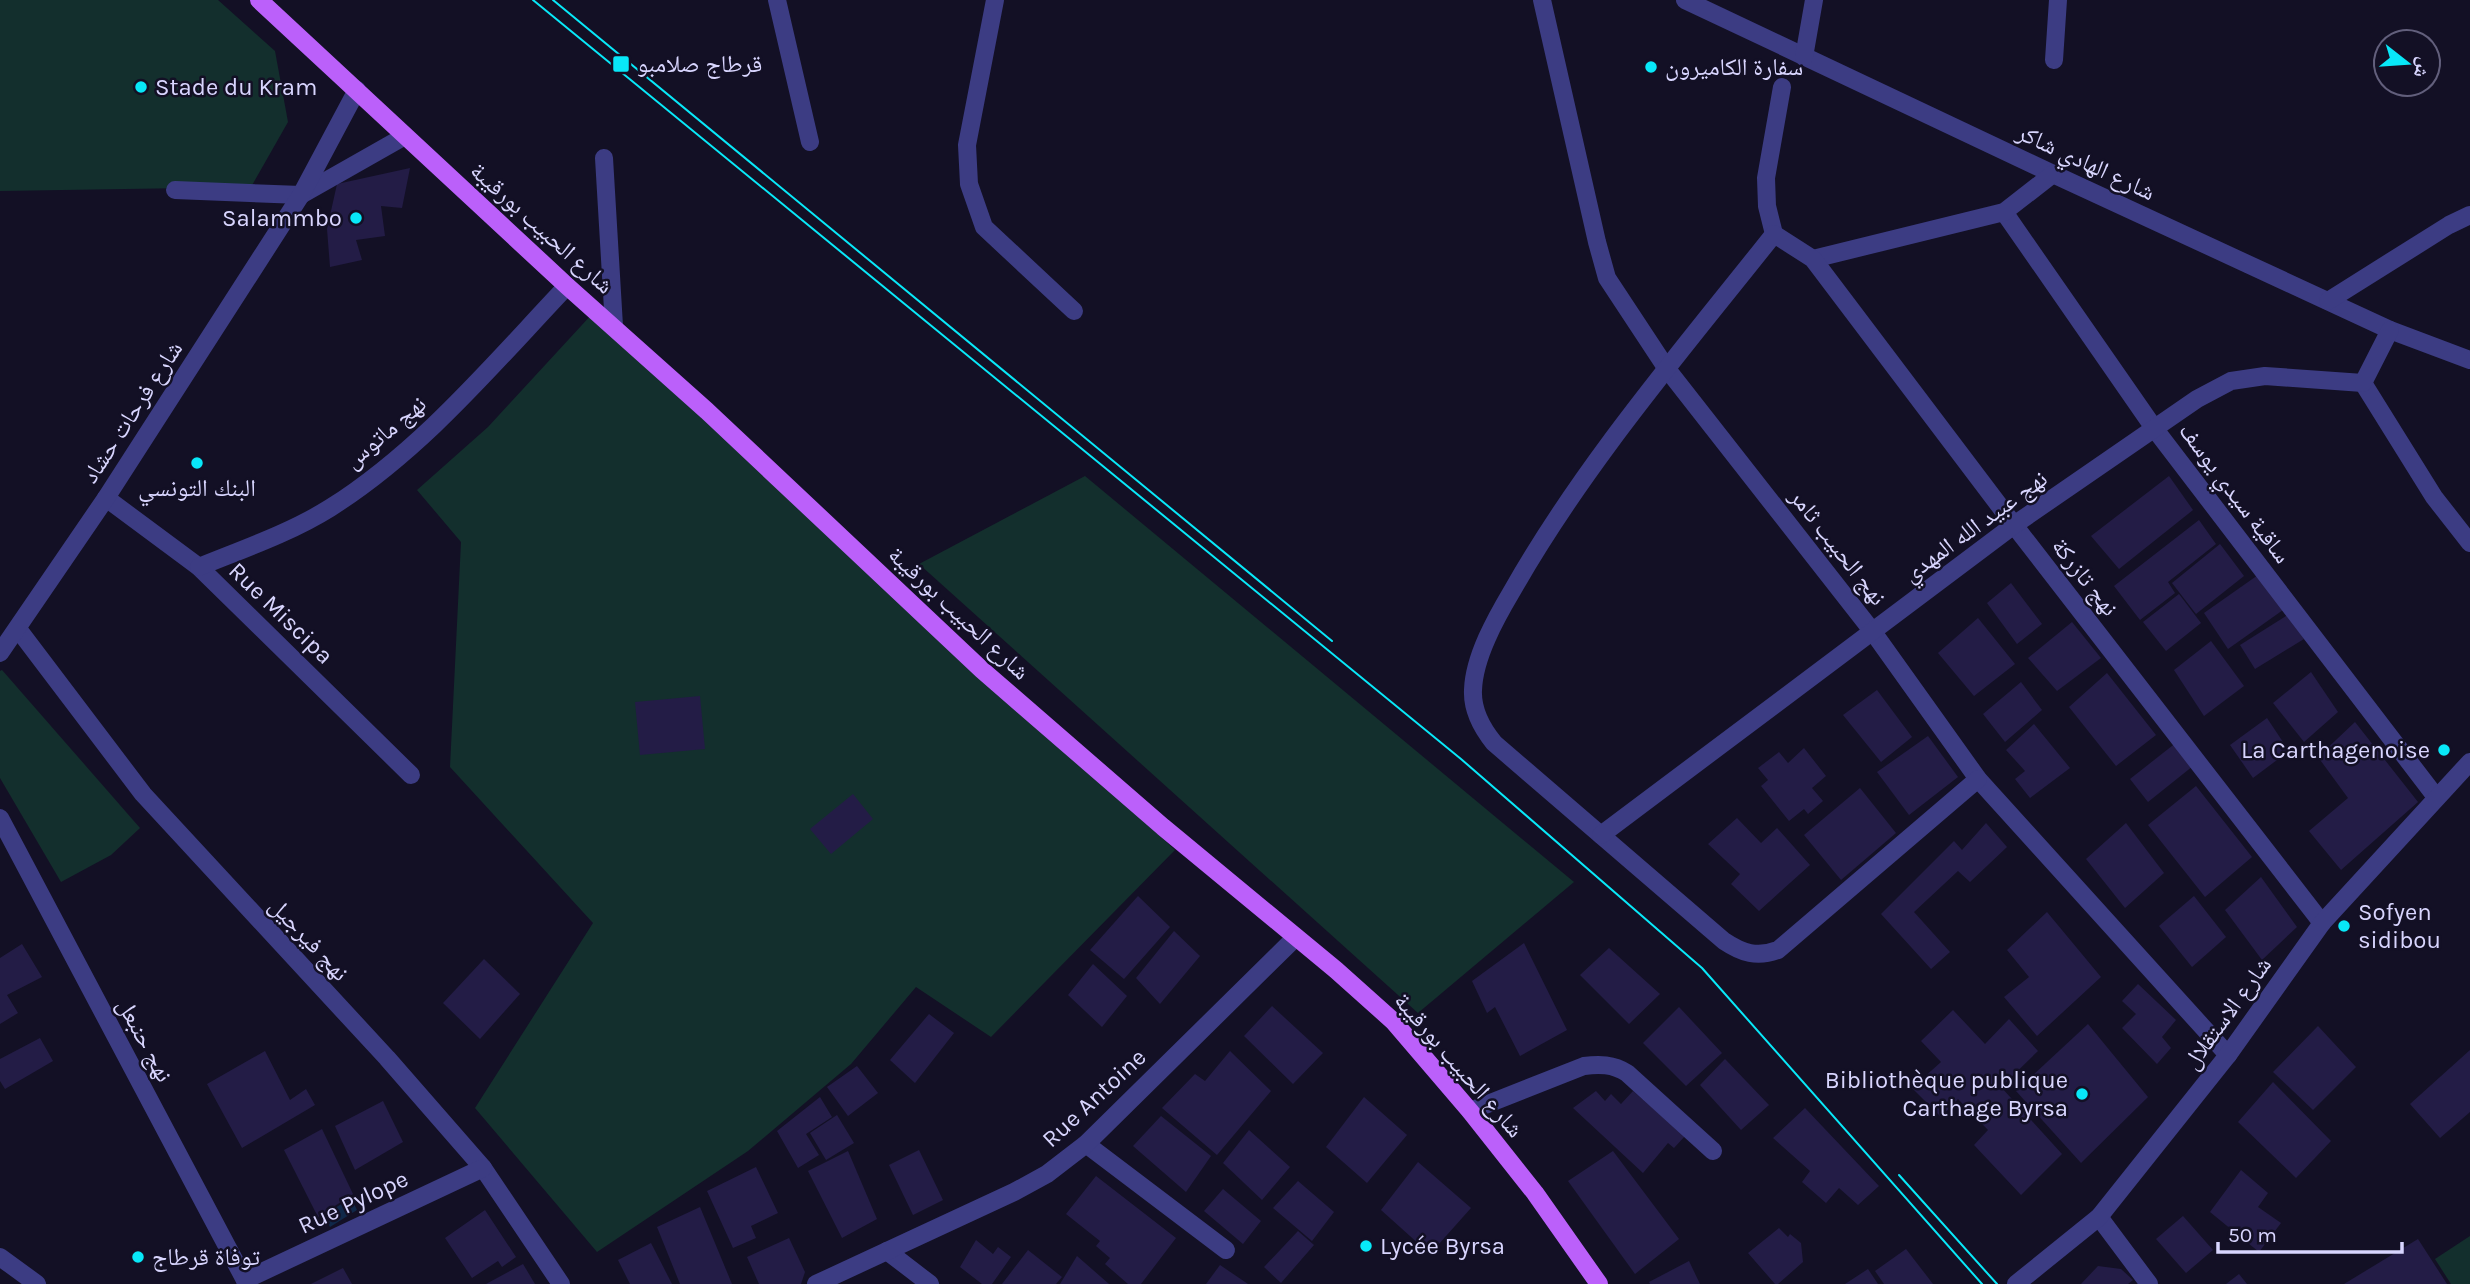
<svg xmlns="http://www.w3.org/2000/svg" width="2470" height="1284" font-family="Karla,'Noto Naskh Arabic',sans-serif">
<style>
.green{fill:#132f2d}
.water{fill:#102849}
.building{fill:#231c46}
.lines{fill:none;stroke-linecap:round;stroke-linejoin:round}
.minor{stroke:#3c3c83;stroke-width:18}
.major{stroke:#bb60fa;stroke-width:18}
.tram{stroke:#08e8f8;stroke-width:2}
.poi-dot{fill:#08e8f8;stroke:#131025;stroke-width:2.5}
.labels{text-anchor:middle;stroke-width:5;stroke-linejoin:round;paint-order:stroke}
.poi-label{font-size:24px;fill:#d8d5fe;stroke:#131025;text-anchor:start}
.street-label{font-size:24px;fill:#d8d5fe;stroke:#131025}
</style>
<rect width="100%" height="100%" fill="#131025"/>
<g class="green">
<polygon points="0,0 218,0 275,51 288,122 251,187 0,191"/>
<polygon points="593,313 1175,850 991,1037 916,987 851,1064 748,1151 597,1252 475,1108 593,923 450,767 461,542 417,490 488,427"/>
<polygon points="1085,476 1574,882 1418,1013 919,564"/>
<polygon points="2,670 140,828 111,855 61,882 0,778 0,671"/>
<polygon points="2470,1236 2470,1284 2451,1284 2435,1259"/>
</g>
<polygon class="water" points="351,1198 357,1210 330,1227 324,1215"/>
<g class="building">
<polygon points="410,168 402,208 381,206 385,236 356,240 362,260 330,267 327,229 337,184"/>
<polygon points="2169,476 2193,510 2119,569 2091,536"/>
<polygon points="2199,520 2216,544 2168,582 2175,593 2140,620 2114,586"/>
<polygon points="2220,544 2244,576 2196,614 2172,583"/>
<polygon points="2258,575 2283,610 2228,649 2204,613"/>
<polygon points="2011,583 2042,624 2017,644 1987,603"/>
<polygon points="2179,594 2201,623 2166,651 2143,622"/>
<polygon points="2289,614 2304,639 2255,669 2240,645"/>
<polygon points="1978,618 2015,664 1974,696 1938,653"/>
<polygon points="2072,622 2101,658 2057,691 2028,658"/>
<polygon points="2211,641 2244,686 2204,716 2174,670"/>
<polygon points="2311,672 2338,712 2304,742 2273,703"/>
<polygon points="2107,673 2156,735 2116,766 2069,707"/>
<polygon points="2021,682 2042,710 2005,742 1983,714"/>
<polygon points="1877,690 1912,737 1881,762 1843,715"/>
<polygon points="700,696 705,749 640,755 635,702"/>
<polygon points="2267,718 2289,751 2253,778 2230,745"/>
<polygon points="2355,722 2418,802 2341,870 2309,831 2348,798 2318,757"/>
<polygon points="2034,724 2070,768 2030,798 2015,779 2025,771 2006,750"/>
<polygon points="1928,736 1958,777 1909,815 1877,772"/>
<polygon points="2177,742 2193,766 2148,802 2130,779"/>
<polygon points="1804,748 1826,776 1812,788 1823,801 1808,814 1804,809 1789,821 1761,786 1768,780 1758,768 1779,752 1788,763"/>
<polygon points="2196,786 2252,857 2205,897 2148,825"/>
<polygon points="1860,788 1896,833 1841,880 1804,835"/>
<polygon points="853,794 873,819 831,854 810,829"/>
<polygon points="1737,818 1761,843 1777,828 1810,865 1759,911 1731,884 1740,874 1708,844"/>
<polygon points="1986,823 2007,847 1970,882 1958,871 1914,912 1950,952 1931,969 1881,914 1954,841 1962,850"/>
<polygon points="2126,823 2164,873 2125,908 2086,859"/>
<polygon points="2261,877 2297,927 2262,960 2225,910"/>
<polygon points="1138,896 1170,927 1124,979 1090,950"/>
<polygon points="2194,896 2226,937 2192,967 2159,926"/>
<polygon points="2047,912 2101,977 2037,1036 2004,997 2029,977 2007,950"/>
<polygon points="1174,931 1200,956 1160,1004 1136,978"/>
<polygon points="1524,943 1567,1030 1520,1056 1495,1007 1487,1013 1472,981"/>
<polygon points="22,944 42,977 7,995 18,1013 0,1024 0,958"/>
<polygon points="1609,948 1660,994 1629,1024 1580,975"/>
<polygon points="484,959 520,994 480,1039 443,1003"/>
<polygon points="1093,964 1127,996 1102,1027 1068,995"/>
<polygon points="2138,984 2176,1020 2162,1037 2171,1048 2157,1064 2122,1028 2136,1014 2122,1001"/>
<polygon points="1272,1006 1323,1053 1293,1084 1244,1036"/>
<polygon points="1679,1007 1722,1053 1686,1086 1643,1043"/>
<polygon points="1953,1010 1985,1044 2009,1019 2038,1051 2001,1087 2062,1154 2021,1195 1974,1145 1988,1130 1958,1099 1941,1117 1912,1088 1941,1062 1921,1041"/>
<polygon points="929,1014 954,1033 915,1083 890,1060"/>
<polygon points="2088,1024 2148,1097 2081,1163 2016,1091"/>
<polygon points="2318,1026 2356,1067 2313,1110 2273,1072"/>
<polygon points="40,1038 53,1061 5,1089 0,1081 0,1059"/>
<polygon points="2470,1050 2470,1112 2440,1138 2410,1104"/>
<polygon points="265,1051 290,1100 306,1089 315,1105 242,1148 207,1084"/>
<polygon points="1230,1051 1271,1091 1217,1155 1162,1108 1195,1074 1205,1081"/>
<polygon points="1725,1059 1769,1105 1741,1130 1700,1085"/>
<polygon points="857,1066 878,1093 848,1116 827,1087"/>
<polygon points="2273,1082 2331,1141 2296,1178 2238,1122"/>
<polygon points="1596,1091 1605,1101 1611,1094 1621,1104 1633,1091 1685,1136 1674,1148 1668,1143 1643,1173 1573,1108"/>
<polygon points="820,1097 832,1117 806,1134 819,1155 798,1168 777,1131"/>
<polygon points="1364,1097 1407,1135 1367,1183 1326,1147"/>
<polygon points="383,1101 403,1142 355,1170 335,1126"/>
<polygon points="1805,1108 1879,1186 1858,1205 1839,1188 1826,1203 1802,1182 1810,1171 1773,1138"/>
<polygon points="837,1115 854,1143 826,1160 810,1133"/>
<polygon points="1161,1116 1211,1156 1186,1192 1133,1146"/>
<polygon points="322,1129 353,1194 318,1217 284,1150"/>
<polygon points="1249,1130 1290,1167 1262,1200 1223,1163"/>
<polygon points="919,1150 943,1200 913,1215 889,1165"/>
<polygon points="848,1151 877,1219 842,1238 808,1171"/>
<polygon points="1613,1151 1679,1239 1635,1274 1568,1181"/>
<polygon points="1418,1162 1471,1208 1430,1254 1381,1210"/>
<polygon points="756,1167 778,1213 751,1226 756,1238 733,1248 707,1191"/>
<polygon points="2241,1170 2268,1193 2258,1207 2281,1223 2259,1252 2210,1212"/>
<polygon points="1096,1176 1176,1238 1141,1284 1128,1284 1105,1264 1110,1258 1096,1246 1100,1241 1066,1214"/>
<polygon points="1298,1181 1334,1212 1312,1241 1273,1208"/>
<polygon points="1223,1189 1261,1221 1243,1244 1204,1211"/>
<polygon points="700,1207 732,1284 680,1284 657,1227"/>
<polygon points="485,1210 516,1257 502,1267 498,1261 472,1278 445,1238"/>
<polygon points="2183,1216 2213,1250 2186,1273 2156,1239"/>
<polygon points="1779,1228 1788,1237 1790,1234 1801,1243 1803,1262 1778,1284 1775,1284 1748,1253"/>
<polygon points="1298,1231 1314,1245 1281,1283 1264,1267"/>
<polygon points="789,1238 805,1272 801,1284 759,1284 747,1257"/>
<polygon points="2418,1239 2447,1284 2344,1284"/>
<polygon points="976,1240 993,1254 998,1247 1011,1257 992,1284 982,1284 960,1267"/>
<polygon points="651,1243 672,1284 630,1284 618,1260"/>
<polygon points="1906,1249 1933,1284 1884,1284 1875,1271"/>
<polygon points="1028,1250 1062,1277 1056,1284 1002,1284"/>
<polygon points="1077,1256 1109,1284 1060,1284"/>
<polygon points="1689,1261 1700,1284 1650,1284 1649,1282"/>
<polygon points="523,1264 535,1284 486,1284"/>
<polygon points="1220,1265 1248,1284 1206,1284"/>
<polygon points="2098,1266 2121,1269 2133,1280 2128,1284 2081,1284"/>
<polygon points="343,1268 352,1284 311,1284"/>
<polygon points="1868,1269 1878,1284 1845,1284"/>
<polygon points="2239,1274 2247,1284 2226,1284"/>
</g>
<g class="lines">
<g class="minor">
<polyline points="777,0 810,142"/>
<polyline points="995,0 967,145 969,184 984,227 1074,311"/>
<polyline points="1542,0 1597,242 1607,278 1667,369 1873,632 1978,779 2228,1055"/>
<polyline points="1685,0 2053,174 2390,330 2470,360"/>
<polyline points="1804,57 1814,0"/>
<polyline points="2054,60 2058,0"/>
<polyline points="604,158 614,326"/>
<polyline points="175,190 301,195"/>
<polyline points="301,195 405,136"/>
<polyline points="2004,212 2154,428 2436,797"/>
<polyline points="1774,234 1767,206 1766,178 1782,87"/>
<polyline points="1813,259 2004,212 2053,174"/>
<polyline points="2328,301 2449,225 2470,215"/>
<polyline points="2363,383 2434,497 2470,543"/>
<polyline points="106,498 199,567 411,775"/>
<path d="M199,567c44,-18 91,-34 131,-59 92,-58 163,-144 237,-222"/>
<polyline points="18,629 143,794 387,1058 483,1168 561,1284"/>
<polyline points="0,653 106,498 301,195 357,90"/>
<path d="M1978,779l-200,171c-21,8 -36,3 -54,-9l-230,-198c-13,-16 -22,-33 -21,-53 1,-33 23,-72 39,-99 72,-127 171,-242 262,-357l39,25 201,266 308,398"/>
<polyline points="0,818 247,1284"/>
<polyline points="1601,835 2014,525 2197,399 2231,381 2265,376 2363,383 2390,330"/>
<path d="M1470,1111l114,-45c15,-2 29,-2 43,7l86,78"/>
<polyline points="1086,1144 1226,1250"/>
<polyline points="2099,1217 2149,1284"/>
<polyline points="887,1251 930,1284"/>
<polyline points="0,1257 37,1284"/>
<polyline points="245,1280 483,1168"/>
<polyline points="816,1284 1014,1192 1047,1174 1086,1144 1296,937"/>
<polyline points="2016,1284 2099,1217 2228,1055 2322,923 2470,762"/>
</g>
<polyline class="major" points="259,0 567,286 707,411 982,670 1163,827 1336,970 1393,1021 1470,1111 1535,1193 1599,1284"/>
<g class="tram">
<polyline points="533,0 1461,759 1702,968 1982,1284"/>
<polyline points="553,0 1332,641"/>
<polyline points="1899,1175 1997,1284"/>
</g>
</g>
<g class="poi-dot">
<rect x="612" y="55" width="18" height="18" rx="3.5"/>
<circle cx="1651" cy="67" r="7"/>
<circle cx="141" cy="87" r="7"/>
<circle cx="356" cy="218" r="7"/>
<circle cx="197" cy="463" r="7"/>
<circle cx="2444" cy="750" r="7"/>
<circle cx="2344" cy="926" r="7"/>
<circle cx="2082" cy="1094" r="7"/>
<circle cx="1366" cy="1246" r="7"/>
<circle cx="138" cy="1257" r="7"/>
</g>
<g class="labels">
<g class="poi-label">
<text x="637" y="72">قرطاج صلامبو</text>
<text x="1665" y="75">سفارة الكاميرون</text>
<text x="155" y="95">Stade du Kram</text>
<text x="342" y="226" text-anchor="end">Salammbo</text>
<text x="197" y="496" text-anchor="middle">البنك التونسي</text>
<text x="2430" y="758" text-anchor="end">La Carthagenoise</text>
<text x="2358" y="920">Sofyen<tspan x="2358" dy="28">sidibou</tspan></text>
<text x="2068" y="1088" text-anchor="end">Bibliothèque publique<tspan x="2068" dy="28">Carthage Byrsa</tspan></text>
<text x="1380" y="1254">Lycée Byrsa</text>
<text x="152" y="1265">توفاة قرطاج</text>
</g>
<g class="street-label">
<text transform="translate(2086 162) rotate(25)" y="8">شارع الهادي شاكر</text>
<text transform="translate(542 228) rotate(42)" y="8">شارع الحبيب بورقيبة</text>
<text transform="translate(132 412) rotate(-57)" y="8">شارع فرحات حشاد</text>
<text transform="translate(385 432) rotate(-40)" y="8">نهج ماتوس</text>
<text transform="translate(2235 493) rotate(53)" y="8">ساقية سيدي يوسف</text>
<text transform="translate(1975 526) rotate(-36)" y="8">نهج عبيد الله المهدي</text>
<text transform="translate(1838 547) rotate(52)" y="8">نهج الحبيب ثامر</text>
<text transform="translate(2085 577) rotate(52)" y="8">نهج تازركة</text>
<text transform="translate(281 613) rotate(44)" y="8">Rue Miscipa</text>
<text transform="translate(959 613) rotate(43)" y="8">شارع الحبيب بورقيبة</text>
<text transform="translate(309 939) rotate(47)" y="8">نهج فيرجيل</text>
<text transform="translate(2227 1013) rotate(-54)" y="8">شارع الاستقلال</text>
<text transform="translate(145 1040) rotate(62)" y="8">نهج حنبعل</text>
<text transform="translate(1459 1065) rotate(49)" y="8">شارع الحبيب بورقيبة</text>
<text transform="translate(1094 1098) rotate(-43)" y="8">Rue Antoine</text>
<text transform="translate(353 1202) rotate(-25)" y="8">Rue Pylope</text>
</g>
</g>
<g transform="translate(2407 63) rotate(107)"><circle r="33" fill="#131025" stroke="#625f7c" stroke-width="2"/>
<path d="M0-5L12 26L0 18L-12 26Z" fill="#08e8f8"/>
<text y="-10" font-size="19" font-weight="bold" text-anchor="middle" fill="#d8d5fe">ش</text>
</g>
<path d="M2218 1242v10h184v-10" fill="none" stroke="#d8d5fe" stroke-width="3.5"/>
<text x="2228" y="1242" font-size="21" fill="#d8d5fe" stroke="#131025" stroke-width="5" paint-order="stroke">50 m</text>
</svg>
